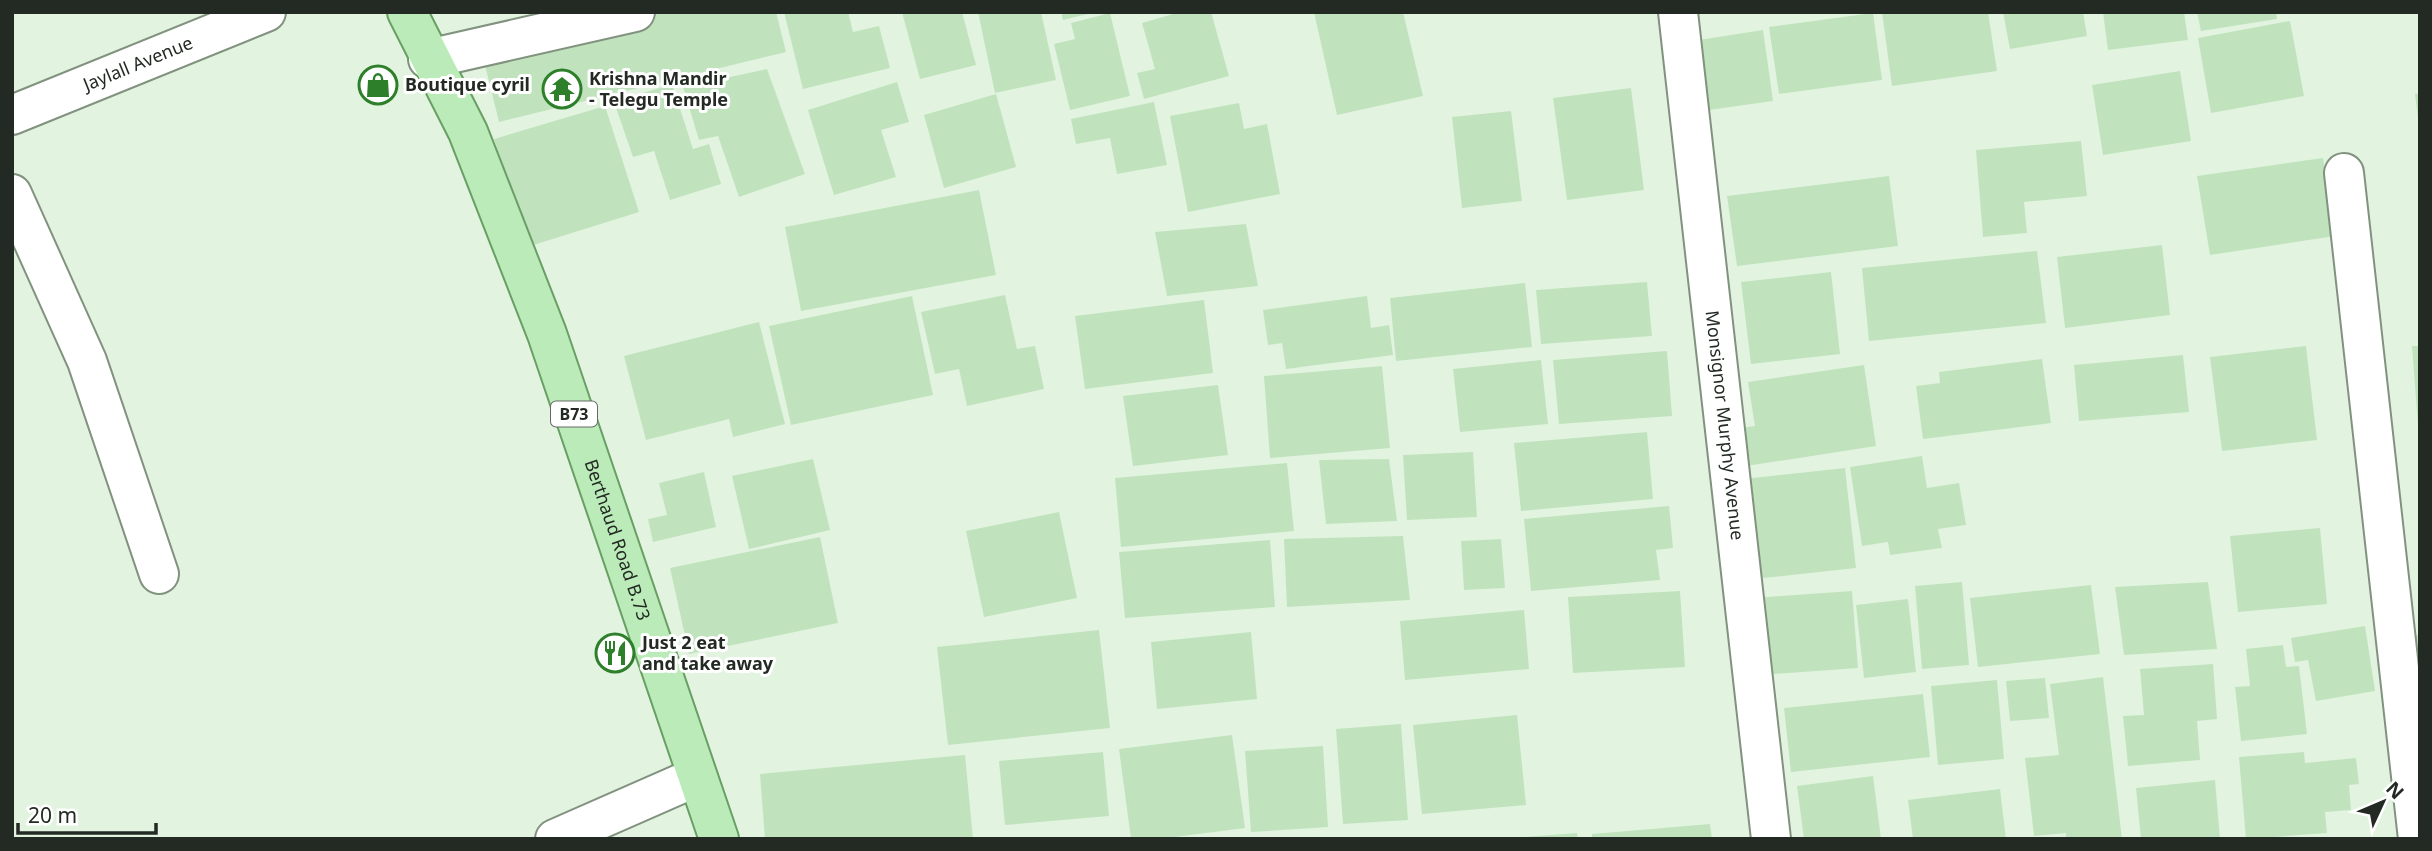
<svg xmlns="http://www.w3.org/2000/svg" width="2432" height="851" font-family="'Noto Sans',sans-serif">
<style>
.building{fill:#c0e3bd}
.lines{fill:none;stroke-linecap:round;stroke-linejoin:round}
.minor-casing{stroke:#81927f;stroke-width:42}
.major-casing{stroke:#699f65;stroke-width:42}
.minor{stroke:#fff;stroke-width:38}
.major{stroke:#bbebb8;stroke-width:38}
.labels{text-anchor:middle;stroke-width:6;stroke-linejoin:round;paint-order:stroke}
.shield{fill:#fff;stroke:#656a65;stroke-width:2}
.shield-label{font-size:16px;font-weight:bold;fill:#232a23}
.street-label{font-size:18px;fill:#232a23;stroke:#fff}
.poi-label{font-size:18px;font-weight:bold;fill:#232a23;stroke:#fff;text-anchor:start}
</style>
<rect width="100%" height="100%" fill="#e2f4e0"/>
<g class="building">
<polygon points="664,12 776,12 786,52 499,122 483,57"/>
<polygon points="784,12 848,12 853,32 879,26 890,68 803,89"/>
<polygon points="902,12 962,12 976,65 920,79"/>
<polygon points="978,12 1041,12 1056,80 995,93"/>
<polygon points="1061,12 1092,12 1092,13 1063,20"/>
<polygon points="1180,12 1211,12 1229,76 1144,99 1137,73 1155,69 1142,23"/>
<polygon points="1314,12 1403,12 1423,96 1337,115"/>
<polygon points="1882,12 1988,12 1997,71 1892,86"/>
<polygon points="2003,12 2083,12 2087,36 2010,49"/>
<polygon points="2103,12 2184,12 2188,40 2108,50"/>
<polygon points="2197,12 2276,12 2277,19 2201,31"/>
<polygon points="1110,13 1130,96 1070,110 1054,44 1075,39 1071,23"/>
<polygon points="1873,13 1882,80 1779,94 1769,27"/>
<polygon points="2290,21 2304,96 2211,113 2198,38"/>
<polygon points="1763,30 1773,101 1709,110 1699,40"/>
<polygon points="767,69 805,174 739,197 718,136 699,140 683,87"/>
<polygon points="2180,71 2191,141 2103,155 2092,85"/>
<polygon points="897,82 909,122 881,130 896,177 834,195 808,110"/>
<polygon points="672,84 693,149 709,144 721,184 670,200 654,151 633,157 614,102"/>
<polygon points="1631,88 1644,190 1567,200 1553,98"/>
<polygon points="2420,93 2420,118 2418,118 2415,94"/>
<polygon points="996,94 1016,167 944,188 924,115"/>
<polygon points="1154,102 1167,165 1117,174 1110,138 1076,144 1071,119"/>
<polygon points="1239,103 1244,129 1267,124 1280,194 1188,212 1170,116"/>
<polygon points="605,106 639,212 527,247 494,139"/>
<polygon points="1511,111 1522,201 1462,208 1452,117"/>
<polygon points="2081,141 2087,196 2024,202 2027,233 1983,237 1976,150"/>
<polygon points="2323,158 2335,236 2210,255 2197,176"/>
<polygon points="1889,176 1898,246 1737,266 1727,196"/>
<polygon points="979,190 996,275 801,311 785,227"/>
<polygon points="1246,224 1258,286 1167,296 1155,232"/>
<polygon points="2162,245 2170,315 2065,328 2057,257"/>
<polygon points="2037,251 2046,323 1869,341 1862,268"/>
<polygon points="1831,272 1840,354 1751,364 1741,282"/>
<polygon points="1647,282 1652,336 1541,344 1536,290"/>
<polygon points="1525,283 1532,347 1396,361 1390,298"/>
<polygon points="1005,295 1017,349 1035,346 1044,389 967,406 959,369 935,374 921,312"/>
<polygon points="912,296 933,395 791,425 769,326"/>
<polygon points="1367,296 1371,328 1389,325 1393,355 1286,369 1282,343 1268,345 1263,310"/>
<polygon points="1204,300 1213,373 1085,389 1075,316"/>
<polygon points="759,322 785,424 733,437 729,419 646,440 624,356"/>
<polygon points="2306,346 2317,440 2222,451 2210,357"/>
<polygon points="2412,346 2420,346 2420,425 2418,425"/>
<polygon points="1667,351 1672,416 1559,424 1553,360"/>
<polygon points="2183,355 2189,412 2079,421 2074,365"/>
<polygon points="2042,359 2051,423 1923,439 1916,386 1940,383 1939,372"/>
<polygon points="1541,360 1548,424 1460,432 1453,369"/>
<polygon points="1864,365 1876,446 1740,467 1734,429 1755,426 1748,382"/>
<polygon points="1382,366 1390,448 1270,458 1264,376"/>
<polygon points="1218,385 1228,455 1133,466 1123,396"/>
<polygon points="1647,432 1653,499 1521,511 1514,443"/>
<polygon points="1473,452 1477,517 1407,520 1403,455"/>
<polygon points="1922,456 1927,488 1959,483 1966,525 1938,529 1942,548 1890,555 1888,542 1862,546 1850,467"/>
<polygon points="813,459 830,530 749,549 732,476"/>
<polygon points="1389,459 1397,521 1326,524 1319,460"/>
<polygon points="1287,463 1294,531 1121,547 1115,478"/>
<polygon points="1845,468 1856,568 1754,579 1743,479"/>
<polygon points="704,472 716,527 653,542 648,519 667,515 659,483"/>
<polygon points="1669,506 1673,548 1656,550 1660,580 1531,591 1524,519"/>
<polygon points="1059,512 1077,598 984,617 966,531"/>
<polygon points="2320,528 2327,604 2238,612 2230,536"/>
<polygon points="1403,536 1410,600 1287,607 1284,539"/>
<polygon points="820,537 838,623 689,654 670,568"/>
<polygon points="1501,539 1505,588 1464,590 1461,541"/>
<polygon points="1270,540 1275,607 1125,618 1119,552"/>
<polygon points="1962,582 1969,665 1922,669 1915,586"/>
<polygon points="2208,582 2217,649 2124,655 2115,587"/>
<polygon points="2091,585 2100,654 1978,667 1970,598"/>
<polygon points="1680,591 1685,667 1573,673 1568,597"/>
<polygon points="1852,591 1858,668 1759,675 1753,598"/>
<polygon points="1908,599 1916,672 1864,678 1856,605"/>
<polygon points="1524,610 1529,669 1405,680 1400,621"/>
<polygon points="2365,626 2375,691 2316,701 2308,660 2295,662 2291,638"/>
<polygon points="1099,630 1110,728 948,745 937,647"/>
<polygon points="1251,632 1257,699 1157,709 1151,642"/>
<polygon points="2420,635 2420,713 2408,636"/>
<polygon points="2283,645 2286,667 2299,666 2307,734 2241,741 2235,687 2250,686 2246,649"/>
<polygon points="2213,664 2217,719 2197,721 2200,760 2128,766 2123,716 2144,715 2140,669"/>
<polygon points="2103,677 2122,839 2066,839 2066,833 2034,836 2025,758 2059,755 2050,684"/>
<polygon points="2045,678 2049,718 2010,721 2006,681"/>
<polygon points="1997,680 2004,759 1938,765 1931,686"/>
<polygon points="1923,694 1930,757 1791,772 1784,708"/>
<polygon points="1517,715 1526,805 1422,814 1413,725"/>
<polygon points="1401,724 1408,820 1343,824 1336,729"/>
<polygon points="1232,735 1245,828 1159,839 1131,839 1119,749"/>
<polygon points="1323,746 1328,827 1251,832 1245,751"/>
<polygon points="1103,752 1109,816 1005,825 999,761"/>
<polygon points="2304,752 2305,763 2356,758 2359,784 2349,785 2351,810 2325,812 2327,833 2246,839 2239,757"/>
<polygon points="965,755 973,839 765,839 760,774"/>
<polygon points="1873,776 1881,839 1804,839 1797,786"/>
<polygon points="2215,780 2220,839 2141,839 2136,788"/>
<polygon points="2000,789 2006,839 1913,839 1908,800"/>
<polygon points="1710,824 1712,839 1592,839 1592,834"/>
<polygon points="1577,833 1578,839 1525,839 1525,837"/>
</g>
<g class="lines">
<defs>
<g id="minor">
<path id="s1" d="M1678,12l93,827"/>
<polyline points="428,59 635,12"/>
<path id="s2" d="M12,115l254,-103"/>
<polyline points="2344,173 2418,839"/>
<polyline points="12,194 87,361 159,574"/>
<polyline points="555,839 696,777"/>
</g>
<g id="major">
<path id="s3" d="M407,12l61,120 79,202 172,505"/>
</g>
</defs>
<use href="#minor" class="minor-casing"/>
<use href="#major" class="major-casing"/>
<use href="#minor" class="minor"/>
<use href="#major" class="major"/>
</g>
<defs>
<symbol id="shop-ring" viewBox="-11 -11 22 22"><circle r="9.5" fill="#fff" stroke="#2d7f2a" stroke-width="1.5"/><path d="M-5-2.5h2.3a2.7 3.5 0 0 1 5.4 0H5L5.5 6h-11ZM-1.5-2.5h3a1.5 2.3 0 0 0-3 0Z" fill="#2d7f2a"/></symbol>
<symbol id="temple-ring" viewBox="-11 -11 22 22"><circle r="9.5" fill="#fff" stroke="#2d7f2a" stroke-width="1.5"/><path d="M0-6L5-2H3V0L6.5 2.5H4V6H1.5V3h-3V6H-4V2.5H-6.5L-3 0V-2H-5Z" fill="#2d7f2a"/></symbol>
<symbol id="restaurant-ring" viewBox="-11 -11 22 22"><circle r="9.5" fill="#fff" stroke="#2d7f2a" stroke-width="1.5"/><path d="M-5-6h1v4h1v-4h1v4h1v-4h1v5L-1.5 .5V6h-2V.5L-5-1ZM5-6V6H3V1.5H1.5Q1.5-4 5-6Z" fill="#2d7f2a"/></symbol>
</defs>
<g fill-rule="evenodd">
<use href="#shop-ring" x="356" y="63" width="44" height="44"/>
<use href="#temple-ring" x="540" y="67" width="44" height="44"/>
<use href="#restaurant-ring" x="593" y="631" width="44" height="44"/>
</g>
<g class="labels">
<rect class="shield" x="551" y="401.5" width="46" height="25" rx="5"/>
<g class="shield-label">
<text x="574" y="420">B73</text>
</g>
<g class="street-label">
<text dy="6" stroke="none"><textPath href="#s2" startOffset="136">Jaylall Avenue</textPath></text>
<text dy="6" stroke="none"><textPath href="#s1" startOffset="416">Monsignor Murphy Avenue</textPath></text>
<text dy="6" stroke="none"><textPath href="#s3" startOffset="569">Berthaud Road B.73</textPath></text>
</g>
<g class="poi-label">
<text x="589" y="85">Krishna Mandir<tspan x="589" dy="21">- Telegu Temple</tspan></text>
<text x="405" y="91">Boutique cyril</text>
<text x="642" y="649">Just 2 eat<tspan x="642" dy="21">and take away</tspan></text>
</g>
</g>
<rect width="2432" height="851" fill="none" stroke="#232a23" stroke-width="28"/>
<g transform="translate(2383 802) rotate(46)" stroke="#ffffff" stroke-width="5" paint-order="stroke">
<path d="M0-5L12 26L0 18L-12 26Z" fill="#232a23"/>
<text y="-10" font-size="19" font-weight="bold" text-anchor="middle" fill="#232a23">N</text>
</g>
<path d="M18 823v10h138v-10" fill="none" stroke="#232a23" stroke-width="3.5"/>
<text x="28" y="823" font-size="21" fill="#232a23" stroke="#ffffff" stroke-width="5" paint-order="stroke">20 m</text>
</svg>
